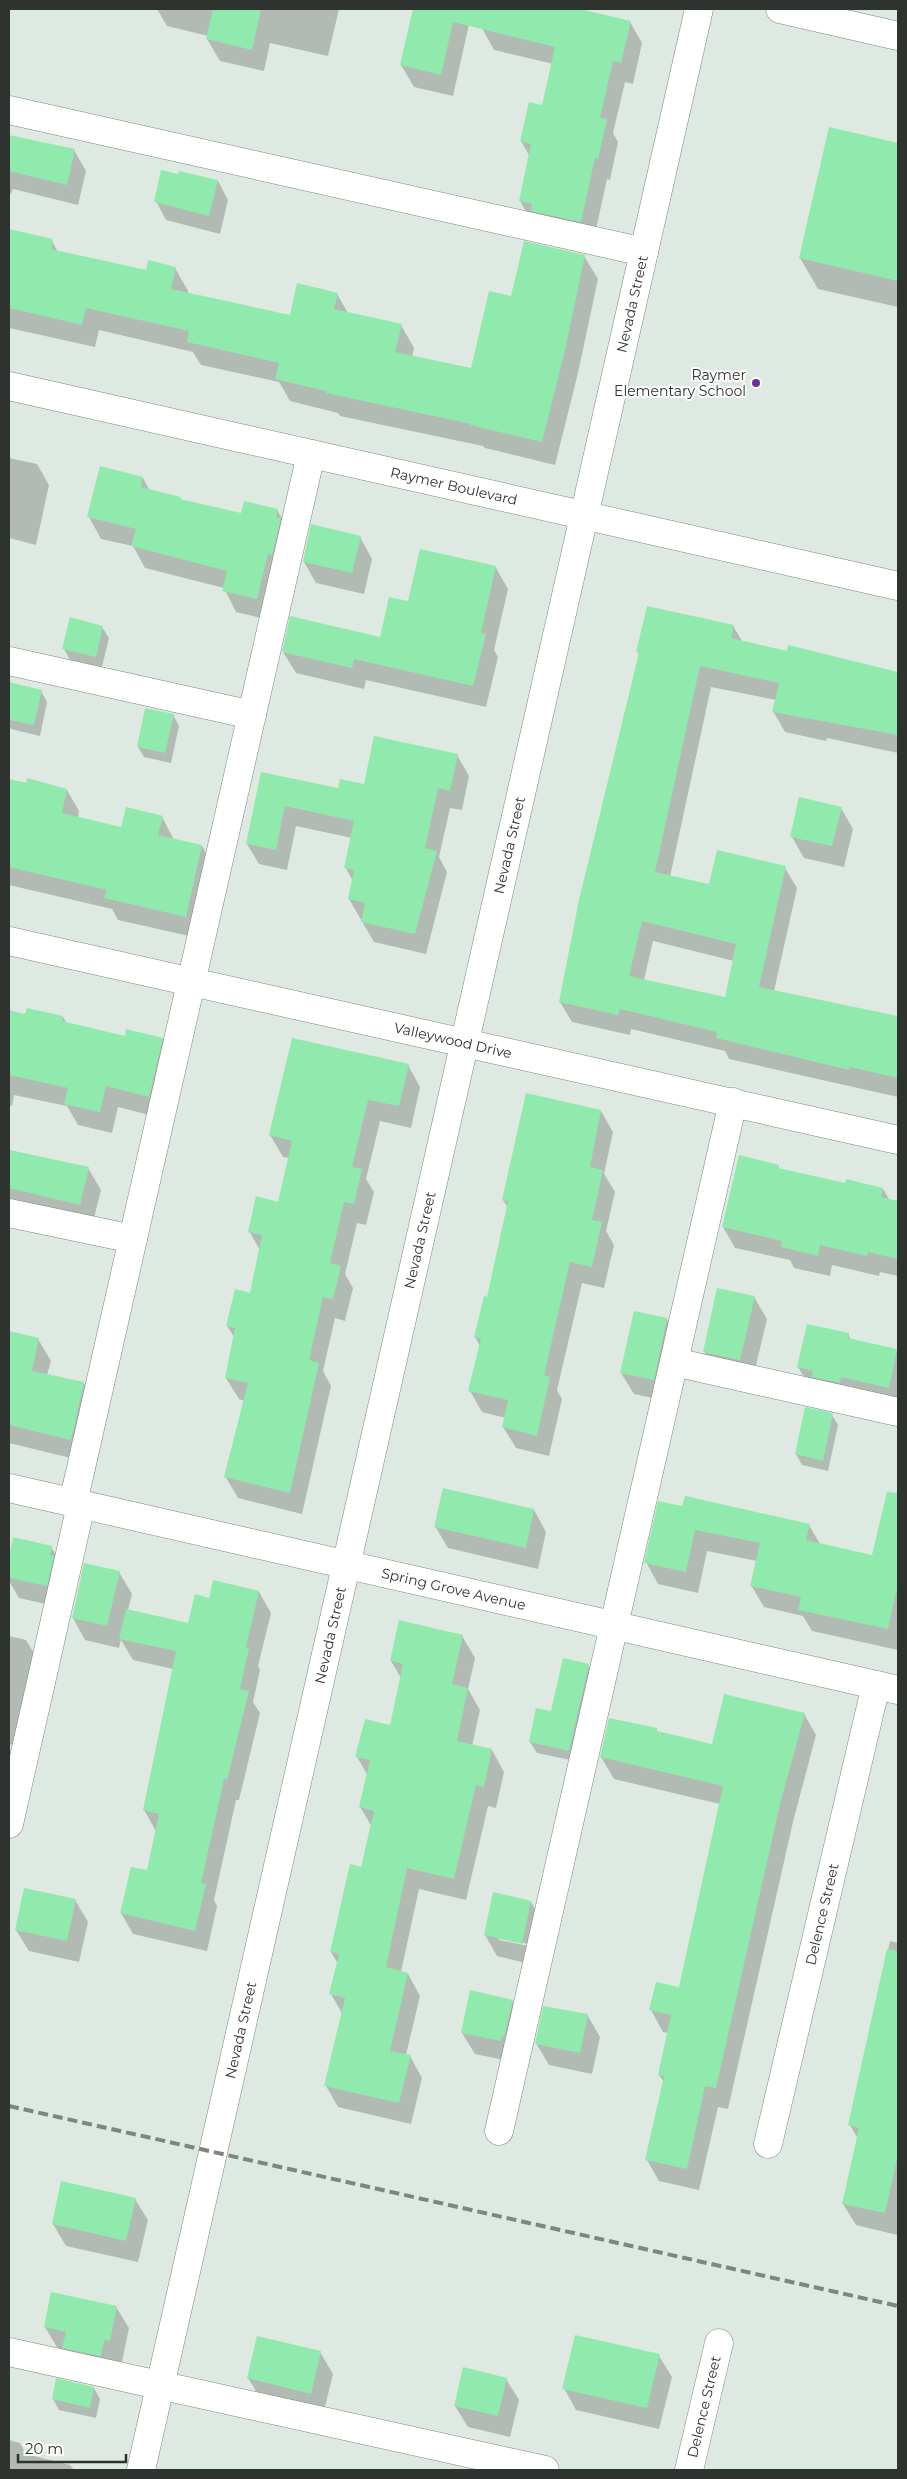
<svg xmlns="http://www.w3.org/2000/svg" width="907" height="2479" font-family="Montserrat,sans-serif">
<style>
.shadow{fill:#0003;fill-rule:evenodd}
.building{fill:#90e9ad;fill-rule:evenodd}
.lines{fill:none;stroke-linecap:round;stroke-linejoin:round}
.minor-casing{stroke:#7c877f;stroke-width:29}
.minor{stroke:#fff;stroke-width:28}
.rail{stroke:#7e8680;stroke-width:4;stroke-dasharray:10 5;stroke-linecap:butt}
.poi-dot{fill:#6c2fa4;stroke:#fff;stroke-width:2}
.labels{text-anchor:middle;stroke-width:4;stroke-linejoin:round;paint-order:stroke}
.street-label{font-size:14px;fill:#2e332f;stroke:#fff}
.poi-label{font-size:14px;fill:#2e332f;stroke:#fff;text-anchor:end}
</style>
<rect width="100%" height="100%" fill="#deeae1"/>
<g class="shadow">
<polygon points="157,9 339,9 328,56 270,43 264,71 220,61 207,39 208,36 167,26"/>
<polygon points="414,9 464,9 470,20 453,96 414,87 401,65"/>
<polygon points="487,9 532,9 555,14 556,9 574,9 630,22 642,43 633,84 625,82 613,133 618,142 610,180 607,179 593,243 532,222 520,201 530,157 521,141 543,106 553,64 494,50 482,28"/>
<polygon points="830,128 898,144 898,307 818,289 800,258"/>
<polygon points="9,136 74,150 86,171 78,205 13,189 11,194 9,194"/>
<polygon points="218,181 228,200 220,234 166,220 156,201"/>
<polygon points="9,230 52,241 58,252 147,272 175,268 188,291 188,294 291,317 337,294 348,313 401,325 414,348 412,357 472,369 512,297 584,256 598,279 578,373 555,465 485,448 483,446 340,416 338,413 290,401 279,382 201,365 193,352 99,330 95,347 9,328"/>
<polygon points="9,458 37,464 49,485 36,545 9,538"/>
<polygon points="143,478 150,491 180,498 181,500 241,515 277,510 290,532 269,620 236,612 224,588 145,568 133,546 101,539 89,517"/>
<polygon points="360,537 372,559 364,594 316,583 304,562"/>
<polygon points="421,550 496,568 508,589 494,650 498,657 486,707 366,680 364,689 296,673 283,652 381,638 408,603"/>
<path d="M733,626l9,15 46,11 1,-5 109,26v80l-71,-15 -1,3 -41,-9 -12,-21 3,-11 -65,-13 -41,190 40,8 75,-17 12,20 -23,103 124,26v80l-169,-38 -4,-8 -94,-22 -1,6 -58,-13 -12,-20 79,-347 -1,-3zM653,941l81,20 -8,37 -82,-18z"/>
<polygon points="102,627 109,638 102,667 70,660 64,649"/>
<polygon points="12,684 41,691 47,702 40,736 11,729 9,726 9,699"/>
<polygon points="173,715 179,726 171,763 144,757 138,747"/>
<polygon points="457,755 469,776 462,810 450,808 439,857 447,872 426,954 374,942 349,899 353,881 345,867 352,838 296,826 287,870 259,864 247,844 262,773 339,789 365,786"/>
<polygon points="9,780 67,790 79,811 78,818 122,829 162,817 174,840 202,846 214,868 198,938 118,920 112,909 9,885"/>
<polygon points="841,808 853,829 844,867 804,858 792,837"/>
<polygon points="9,1012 26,1016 63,1017 67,1024 126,1038 162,1039 174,1061 161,1118 118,1107 112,1133 78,1125 67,1106 14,1095 12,1106 9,1105"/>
<polygon points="408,1065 420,1087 411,1128 380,1121 366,1179 374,1192 366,1225 357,1223 345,1274 353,1288 345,1321 335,1318 323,1371 331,1386 302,1514 238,1498 225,1476 244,1401 239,1399 226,1378 235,1338 227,1326 251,1294 260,1250 249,1231 279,1203 290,1158 283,1157 270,1135"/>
<polygon points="601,1111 613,1132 604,1174 615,1192 606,1231 614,1245 604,1288 582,1283 557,1390 562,1399 549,1456 516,1448 503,1427 506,1418 482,1412 470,1391 480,1346 475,1337 488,1298 508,1208 503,1200"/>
<polygon points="9,1150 88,1168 101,1190 92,1226 9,1208"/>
<polygon points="778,1166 780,1169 846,1184 883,1189 890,1201 898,1203 898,1276 880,1272 879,1276 832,1265 830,1276 794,1268 790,1260 735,1248 723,1227"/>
<polygon points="754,1297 767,1319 752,1382 716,1373 704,1352"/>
<polygon points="667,1319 679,1341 666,1401 634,1394 621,1373"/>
<polygon points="9,1332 38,1339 51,1361 47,1375 84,1384 96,1405 83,1461 9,1443"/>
<polygon points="848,1334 852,1341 896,1350 898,1354 898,1402 807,1382 798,1367"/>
<polygon points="832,1415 838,1425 828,1471 802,1465 796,1454"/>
<polygon points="683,1508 809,1525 820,1544 897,1562 898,1650 812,1631 803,1616 764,1607 751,1585 757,1561 707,1551 698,1593 658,1584 646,1562"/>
<polygon points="534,1510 546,1532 538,1569 448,1548 435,1526"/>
<polygon points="14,1539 51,1547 64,1568 59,1607 19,1598 9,1581 9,1564"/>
<polygon points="119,1572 132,1594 128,1610 189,1624 210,1599 259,1592 271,1613 258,1666 260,1670 253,1702 260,1713 239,1800 236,1800 214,1900 217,1906 207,1951 133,1934 121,1913 147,1872 156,1831 144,1810 173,1669 133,1660 121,1640 119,1648 85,1640 73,1618"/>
<polygon points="9,1636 26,1640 39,1662 22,1747 9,1744"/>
<polygon points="462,1636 475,1658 468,1689 480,1710 472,1746 492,1750 504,1772 496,1808 488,1806 466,1900 419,1889 401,1972 408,1974 420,1996 406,2055 410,2056 422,2078 411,2124 338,2107 326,2086 343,2015 331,1994 338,1964 331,1952 362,1868 372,1827 360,1807 368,1776 357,1757 391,1726 401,1678 391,1661"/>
<polygon points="588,1665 595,1676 575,1761 537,1753 530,1742"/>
<polygon points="804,1714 816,1735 793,1822 728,2109 718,2107 699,2190 659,2181 647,2160 664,2082 659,2075 668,2033 663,2032 651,2010 680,1989 720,1804 614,1779 601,1757 656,1729 658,1733 713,1745"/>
<polygon points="75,1900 88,1922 79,1962 29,1951 16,1930"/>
<path d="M531,1902l12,22 -9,41 -37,-9 -12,-21zM499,1937l29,7v2l-29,-6z"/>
<polygon points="890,1941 898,1943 897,2235 856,2225 843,2204 858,2139 850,2125"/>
<polygon points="512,2001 525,2022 513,2062 475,2054 462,2033"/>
<polygon points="588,2016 600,2037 592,2074 549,2065 536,2043"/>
<polygon points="135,2199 148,2220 138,2262 66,2246 53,2224"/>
<polygon points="116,2307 129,2328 122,2362 116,2361 113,2377 58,2349 45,2327"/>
<polygon points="320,2352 333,2374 323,2415 261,2399 248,2378"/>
<polygon points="659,2356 672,2377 659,2429 576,2410 564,2388"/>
<polygon points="506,2379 519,2400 510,2437 468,2427 455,2406"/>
<polygon points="94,2388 100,2399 96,2418 59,2410 53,2399"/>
<polygon points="9,2440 20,2443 26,2454 70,2465 74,2470 9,2470"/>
</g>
<g class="building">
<polygon points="213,9 261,9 252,50 206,39"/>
<polygon points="413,9 580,9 631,21 621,63 613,61 600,118 607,119 598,159 595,158 581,222 531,211 532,204 519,201 531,144 520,141 529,102 542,105 555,47 453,22 441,75 400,65"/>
<polygon points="829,127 898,143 898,281 799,258"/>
<polygon points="9,135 75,149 67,185 9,171"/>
<polygon points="161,170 178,174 179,171 218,180 209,216 154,202"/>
<polygon points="9,229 53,239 51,249 146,270 148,260 176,267 171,289 290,315 297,283 338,293 334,309 402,324 395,352 471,368 489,291 511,296 524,241 585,255 565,350 542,442 470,425 471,424 326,393 326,391 275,379 279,363 187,342 189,331 86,308 82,325 9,308"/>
<polygon points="100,466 143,477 141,487 181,497 180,499 241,513 244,501 278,509 276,517 281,518 272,555 268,554 257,599 222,591 227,571 131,546 136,529 87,517"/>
<polygon points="311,524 361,536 352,573 303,562"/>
<polygon points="420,549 496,566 481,633 486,634 473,686 354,659 352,668 282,652 290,616 380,637 389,597 408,601"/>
<path d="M647,606l87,19 -3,13 56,13 1,-6 110,27v63l-126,-23 7,-29 -79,-17 -45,206 54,12 8,-34 69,16 -27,121 139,29v62l-48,-11 -1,3 -133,-32 1,-6 -97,-23 -2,6 -59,-13 20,-102 60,-247 -3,-1zM642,921l94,23 -11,53 -96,-21z"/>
<polygon points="70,617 103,626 96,657 62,649"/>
<polygon points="9,682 42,690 34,725 9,720"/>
<polygon points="145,708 174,714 165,753 137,747"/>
<polygon points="374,736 458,754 450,791 438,788 425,848 437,851 415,934 361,922 365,903 348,899 354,870 344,868 354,821 285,806 276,850 246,844 261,772 338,788 340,779 364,784"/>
<polygon points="27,778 67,789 62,813 121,827 126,807 163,816 158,835 202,845 186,917 104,898 107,890 9,867 9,779 26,783"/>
<polygon points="799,797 842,807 832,846 790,837"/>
<polygon points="27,1008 63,1016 62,1021 125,1036 126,1029 163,1038 149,1097 106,1086 100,1112 64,1104 68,1088 9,1075 9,1010 25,1014"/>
<polygon points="292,1038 409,1064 399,1106 368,1100 352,1167 362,1169 354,1204 344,1202 330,1263 341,1266 333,1299 323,1297 309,1360 319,1363 290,1493 224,1477 248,1383 225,1378 235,1328 226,1326 235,1289 250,1293 262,1235 248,1232 256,1196 278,1202 292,1141 269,1135"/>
<polygon points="526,1093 601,1110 590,1167 603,1170 592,1220 602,1222 592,1267 570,1262 544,1375 550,1377 537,1436 502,1427 508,1400 468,1391 481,1338 474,1337 484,1296 487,1297 508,1201 502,1200"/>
<polygon points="9,1150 89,1167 80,1205 9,1188"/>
<polygon points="739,1155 779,1165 778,1168 845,1183 846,1179 883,1188 881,1197 898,1201 898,1259 868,1252 867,1256 820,1245 818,1256 781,1247 782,1241 722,1227"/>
<polygon points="717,1288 755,1296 740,1360 703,1352"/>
<polygon points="634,1311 667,1318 654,1380 620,1373"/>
<polygon points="807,1324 849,1333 848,1338 897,1349 889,1388 841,1377 840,1383 812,1377 813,1371 797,1367"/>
<polygon points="9,1331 39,1338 32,1371 84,1382 71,1440 9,1425"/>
<polygon points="805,1407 833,1413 823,1461 795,1454"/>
<polygon points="443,1488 534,1509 526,1548 434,1527"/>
<polygon points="887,1492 898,1493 898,1584 888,1629 798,1610 801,1597 750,1586 760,1543 695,1530 686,1572 644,1563 658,1501 682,1506 685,1496 810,1524 806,1540 872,1555"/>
<polygon points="13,1537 52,1546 50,1555 54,1556 47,1586 9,1578 9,1558"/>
<polygon points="84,1563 120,1571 107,1626 72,1618"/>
<polygon points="213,1580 259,1591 246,1647 249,1648 240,1689 249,1691 227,1780 224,1779 201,1883 206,1884 195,1931 120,1913 131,1867 147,1870 159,1814 143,1810 176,1651 119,1639 126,1609 188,1623 195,1594 209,1598"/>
<polygon points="399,1620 463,1635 452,1684 468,1688 457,1741 492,1749 484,1787 476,1785 454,1879 407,1868 386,1967 408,1973 390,2051 411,2055 399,2103 324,2086 345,1998 329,1994 339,1954 330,1952 350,1864 361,1867 374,1811 359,1807 370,1760 355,1757 365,1719 390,1725 403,1664 390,1661"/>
<polygon points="563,1658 589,1664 569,1751 529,1742 536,1708 551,1711"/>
<polygon points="724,1694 805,1713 781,1800 716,2088 705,2086 687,2169 645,2160 664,2076 658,2075 671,2015 649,2010 656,1982 679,1987 723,1786 600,1757 609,1718 657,1728 657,1731 712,1744"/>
<polygon points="24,1888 76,1899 67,1941 15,1930"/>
<polygon points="493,1892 531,1901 522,1944 484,1935"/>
<polygon points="887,1949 898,1951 898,2154 885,2213 842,2204 859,2128 848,2125"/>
<polygon points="470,1990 513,2000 504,2037 502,2036 501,2041 461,2033"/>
<polygon points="543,2006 588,2014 580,2053 535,2044"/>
<polygon points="61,2181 136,2198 126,2241 52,2224"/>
<polygon points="51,2292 117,2306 110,2341 104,2340 101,2356 62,2348 66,2332 44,2327"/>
<polygon points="575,2335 660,2354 647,2408 562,2389"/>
<polygon points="257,2336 321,2351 311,2394 247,2378"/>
<polygon points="463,2367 507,2378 498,2416 454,2406"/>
<polygon points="56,2378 94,2387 90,2408 52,2399"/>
</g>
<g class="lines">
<defs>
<g id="minor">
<polyline points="780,9 898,36"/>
<polyline points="9,110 644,252"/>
<path id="s1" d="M9,386l889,200"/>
<polyline points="9,661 252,715"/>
<path id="s2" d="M9,941l889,199"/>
<polyline points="9,1213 133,1239"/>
<polyline points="674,1362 898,1412"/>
<path id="s3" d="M9,1488l889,202"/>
<polyline points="73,1503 311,454"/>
<polyline points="9,1824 81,1505"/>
<polyline points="499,2131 733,1102"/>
<path id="s4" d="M768,2144l108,-459"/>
<polyline points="9,2352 545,2470"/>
<path id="s5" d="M141,2470l558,-2461"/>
<path id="s6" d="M689,2470l30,-127"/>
</g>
</defs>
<use href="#minor" class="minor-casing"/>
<use href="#minor" class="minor"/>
<polyline class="rail" points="9,2106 898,2306"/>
</g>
<circle class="poi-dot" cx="756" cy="383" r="5"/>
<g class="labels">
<g class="street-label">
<text dy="5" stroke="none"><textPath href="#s5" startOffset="2221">Nevada Street</textPath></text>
<text dy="5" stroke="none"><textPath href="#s1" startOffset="456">Raymer Boulevard</textPath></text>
<text dy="5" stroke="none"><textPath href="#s5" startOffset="1666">Nevada Street</textPath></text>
<text dy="5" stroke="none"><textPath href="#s2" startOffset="455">Valleywood Drive</textPath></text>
<text dy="5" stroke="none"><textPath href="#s5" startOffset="1261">Nevada Street</textPath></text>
<text dy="5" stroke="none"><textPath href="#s3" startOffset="456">Spring Grove Avenue</textPath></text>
<text dy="5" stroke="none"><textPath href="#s5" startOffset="856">Nevada Street</textPath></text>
<text dy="5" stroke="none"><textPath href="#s4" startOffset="236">Delence Street</textPath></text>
<text dy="5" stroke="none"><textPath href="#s5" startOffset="451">Nevada Street</textPath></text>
<text dy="5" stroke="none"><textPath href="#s6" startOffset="65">Delence Street</textPath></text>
</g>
<g class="poi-label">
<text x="746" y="380">Raymer<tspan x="746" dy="16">Elementary School</tspan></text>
</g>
</g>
<rect width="907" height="2479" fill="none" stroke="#2e332f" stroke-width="20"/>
<path d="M18 2454v8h108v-8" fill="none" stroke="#2e332f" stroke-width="2.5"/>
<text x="25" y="2454" font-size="15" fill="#2e332f" stroke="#ffffff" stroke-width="4" paint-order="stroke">20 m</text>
</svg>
